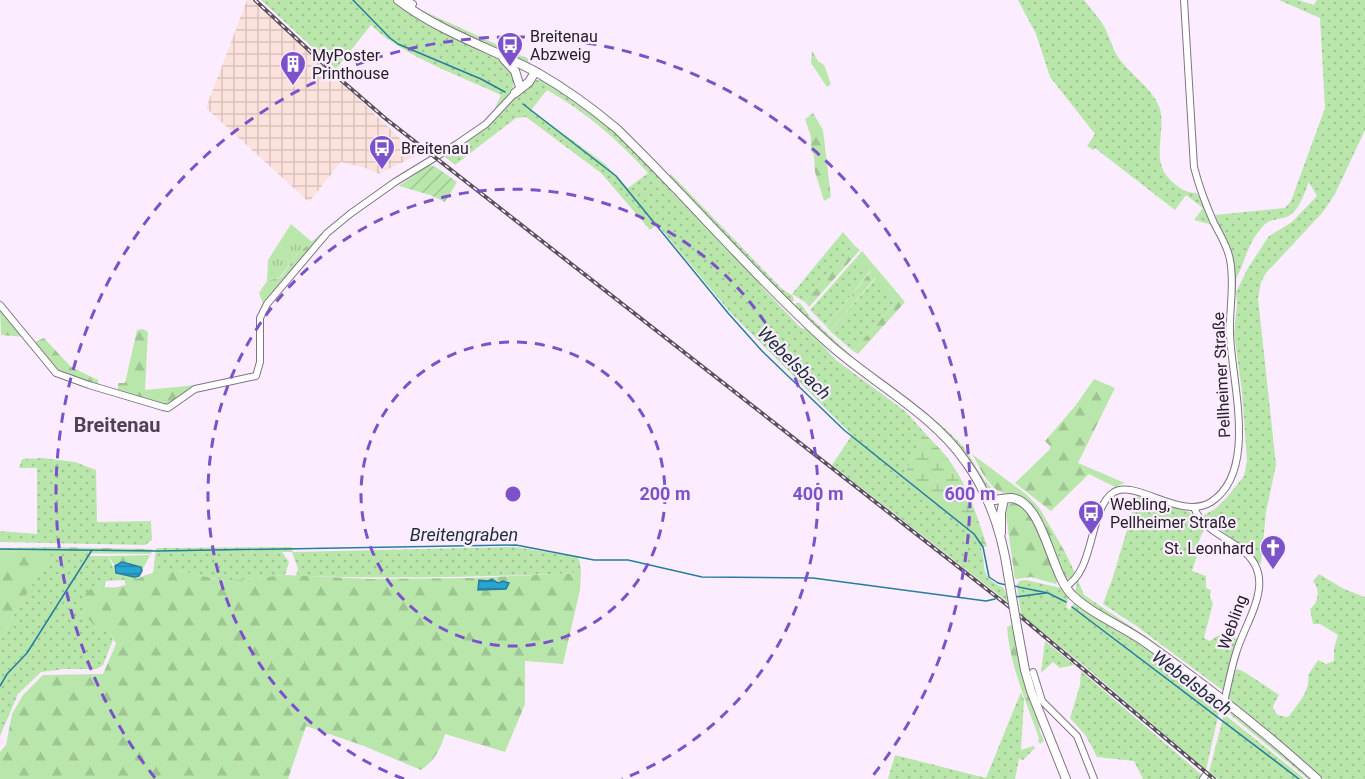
<svg xmlns="http://www.w3.org/2000/svg" width="1365" height="779" font-family="Roboto,sans-serif">
<style>
.industrial{fill:url(#industrial-grid)}
.grass{fill:url(#grass-dots);fill-rule:evenodd}
.forest{fill:url(#forest-firs)}
.wetland{fill:url(#wetland-marsh)}
.park{fill:url(#park-tufts)}
.garden{fill:url(#garden-furrows)}
.water{fill:url(#water-rules);stroke:#277d9e;stroke-width:1.5}
.lines{fill:none;stroke-linecap:round;stroke-linejoin:round}
.stream{stroke:#277d9e;stroke-width:1.5}
.minor-casing{stroke:#817286;stroke-width:8}
.tertiary-casing{stroke:#817286;stroke-width:10}
.secondary-casing{stroke:#817286;stroke-width:10}
.minor{stroke:#fff;stroke-width:6}
.tertiary{stroke:#fff;stroke-width:8}
.secondary{stroke:#fff;stroke-width:8}
.rail-casing{stroke:#59515b;stroke-width:4}
.rail{stroke:#fbedff;stroke-width:1.5;stroke-dasharray:4.5;stroke-linecap:butt}
.secondary-bridge-casing{stroke:#817286;stroke-width:10;stroke-linecap:butt}
.secondary-bridge{stroke:#fff;stroke-width:8}
.ring{fill:none;stroke:#7c52cb;stroke-width:3;stroke-dasharray:10 8}
.labels{text-anchor:middle;stroke-width:4.5;stroke-linejoin:round;paint-order:stroke}
.poi-label{font-size:16px;fill:#262028;stroke:#fbedff;text-anchor:start}
.street-label{font-size:16px;fill:#262028;stroke:#fbedff}
.water-label{font-size:18px;font-style:italic;fill:#1a2e36;stroke:#fbedff}
.quarter-label{font-size:20px;font-weight:bold;fill:#504254;stroke:#fbedff}
.centre{fill:#7c52cb;stroke:#fbedff;stroke-width:3}
.ring-label{font-size:18px;text-anchor:middle;font-weight:bold;fill:#7c52cb;stroke:#fbedff;stroke-width:4.5;stroke-linejoin:round;paint-order:stroke}
</style>
<defs>
<pattern id="industrial-grid" width="8" height="8" patternUnits="userSpaceOnUse" patternTransform="scale(1.5)"><rect width="8" height="8" fill="#fce2dd"/><path d="M0 4h8M4 0v8" fill="none" stroke="#d8c2be"/></pattern>
<pattern id="grass-dots" width="8" height="8" patternUnits="userSpaceOnUse" patternTransform="scale(1.5)"><rect width="8" height="8" fill="#b9e6ab"/><path d="M2 2h.1M6 6h.1" fill="none" stroke="#9fc593" stroke-width="1.8" stroke-linecap="round"/></pattern>
<pattern id="forest-firs" width="22" height="20" patternUnits="userSpaceOnUse" patternTransform="scale(1.5)"><rect width="22" height="20" fill="#b9e6ab"/><path d="M5 1l3.5 6h-7zM16 11l3.5 6h-7z" fill="#9fc593"/></pattern>
<pattern id="wetland-marsh" width="20" height="14" patternUnits="userSpaceOnUse" patternTransform="scale(1.5)"><rect width="20" height="14" fill="#b9e6ab"/><path d="M1 5h8M5 5V1M11 12h8M15 12V8" fill="none" stroke="#9fc593"/></pattern>
<pattern id="park-tufts" width="24" height="20" patternUnits="userSpaceOnUse" patternTransform="scale(1.5)"><rect width="24" height="20" fill="#b9e6ab"/><path d="M3 7l-1-3M5 7V3M7 7l1-3M15 17l-1-3M17 17v-4M19 17l1-3" fill="none" stroke="#9fc593"/></pattern>
<pattern id="garden-furrows" width="10" height="10" patternUnits="userSpaceOnUse" patternTransform="scale(1.5)"><rect width="10" height="10" fill="#b9e6ab"/><path d="M-1 1l2-2M0 10L10 0M9 11l2-2" fill="none" stroke="#9fc593"/></pattern>
<pattern id="water-rules" width="6" height="5" patternUnits="userSpaceOnUse" patternTransform="scale(1.5)"><rect width="6" height="5" fill="#28a5d0"/><path d="M0 2.5h6" fill="none" stroke="#2286a9"/></pattern>
</defs>
<rect width="100%" height="100%" fill="#fbedff"/>
<polygon class="industrial" points="247,0 251,0 271,14 417,155 379,174 365,168 341,162 309,202 206,108"/>
<g class="grass">
<path d="M261,0h132l27,19 77,38 11,9 7,12 -3,12 -19,22 8,-17c-40,-19 -99,-39 -130,-70l-35,44z"/>
<path d="M1018,0h66c7,9 14,17 20,26 6,11 8,23 16,34 12,15 31,28 39,46 8,21 -7,49 7,69 8,10 18,18 31,18l16,32 -19,-5 9,-12 -17,-13 -11,15 -80,-62 -2,2 -6,-4 8,-12 -45,-57 -14,-43z"/>
<path d="M1279,0h19l16,5 3,-5h48v130l-30,64 -12,18 -57,61 -5,9 -3,16 18,167 -10,47 -5,52 -3,-1 -17,-18 -39,-29 13,-7 13,-13 16,-20 3,-15 -5,-69 -8,-59 3,-29 -1,-12 12,-24 21,-32 23,-14 25,-26 -8,-14c-4,9 -9,27 -19,33 -7,5 -19,3 -26,10 -17,18 -17,33 -28,54l-3,-22 -18,-42 70,-7 6,-7 34,-93 -5,-90z"/>
<polygon points="417,8 531,60 531,62 528,64 420,12"/>
<path d="M536,80h5l10,6 44,30 23,18 51,52 3,7 90,88 -1,5 40,42 6,1 29,31 69,51 19,21 -21,46 71,57c2,4 6,9 7,13 7,21 -4,27 23,40l5,15 -177,-138 20,-30 -123,-124 -72,-87 -7,6 -49,-57 -75,-56 -10,1 -61,47 -12,-10 31,-20zM547,90c39,22 71,50 101,83l-20,15 -23,-24 -74,-54z"/>
<polygon points="671,174 781,288 793,296 794,301 790,301 668,177"/>
<polygon points="843,232 854,245 805,302 792,294"/>
<polygon points="856,258 871,270 826,326 810,310"/>
<polygon points="876,278 898,300 853,351 830,331"/>
<path d="M796,303h4l11,15 46,43c-23,-13 -42,-35 -61,-54z"/>
<path d="M867,368c31,24 65,46 92,74 15,15 21,41 40,51h-8l-32,-46 -16,-17 -71,-56z"/>
<polygon points="43,458 75,462 96,470 97,522 151,521 152,540 145,545 0,542 0,531 37,534 37,468 19,468 22,459"/>
<polygon points="1137,496 1189,512 1205,526 1196,549 1199,550 1192,571 1206,576 1206,588 1211,590 1210,597 1213,603 1204,638 1210,641 1220,634 1239,639 1225,692 1135,625 1103,604 1113,577"/>
<polygon points="51,547 52,553 91,553 90,556 108,556 116,573 134,577 139,576 137,580 128,585 125,584 125,580 106,581 104,587 97,585 95,626 110,633 113,640 103,665 97,669 65,669 41,672 18,694 0,736 0,642 10,621 51,554 0,551 0,548"/>
<path d="M292,547l1,5 222,-5 63,10 2,6 1,10c-95,4 -190,6 -285,3l2,-7 -6,-17h-10l7,10 -4,13 -59,6 -52,-11 -21,4 3,-26z"/>
<polygon points="1065,552 1075,573 1072,578 1067,579 1064,578 1054,556"/>
<path d="M1319,574l25,15 21,8v182h-42l-96,-80 7,-28 4,-2 8,4 33,22 -6,11c2,10 7,10 15,11 9,-12 23,-26 20,-42l10,-15 8,4 8,-3v-13l4,-13 -18,-11h-7l-3,-15c9,-7 10,-20 3,-28z"/>
<polygon points="1026,580 1061,588 1069,596 1066,607 1070,610 1075,601 1152,650 1221,703 1206,770 1082,664 1021,615 1017,586 1019,581"/>
<polygon points="1078,580 1084,595 1157,644 1222,694 1220,694 1137,633 1086,602 1075,591"/>
<polygon points="1045,641 1074,665 1060,668 1053,662 1041,673"/>
<polygon points="1081,671 1203,776 1200,779 1143,779 1134,761 1097,757 1086,736 1070,718 1080,685"/>
<polygon points="1021,692 1024,700 1021,750 1033,746 1035,748 1023,760 1019,759 1015,779 888,779 895,755 986,778"/>
<polygon points="1226,711 1231,711 1313,779 1308,779"/>
<polygon points="1224,714 1305,779 1218,779 1209,772"/>
</g>
<g class="forest">
<polygon points="812,51 818,61 824,65 831,84 827,87 811,63"/>
<polygon points="813,113 823,130 831,197 824,201 815,172 814,155 811,151 811,137 805,119"/>
<polygon points="330,226 330,229 264,306 259,293 267,281 281,277 297,254"/>
<polygon points="854,245 860,250 809,307 805,302"/>
<polygon points="862,251 905,302 858,354 853,351 898,300 875,278 830,331 826,326 871,271 856,258"/>
<polygon points="0,309 25,337 1,335"/>
<polygon points="143,329 148,332 145,390 207,384 168,407 118,391 118,383 125,383 137,330"/>
<polygon points="44,338 71,367 98,380 99,387 57,369 35,342"/>
<polygon points="1094,379 1115,388 1078,463 1125,483 1115,487 1089,474 1051,511 1015,483 1050,449 1050,446 1045,441 1076,405"/>
<path d="M972,454l55,41 13,14 25,43 -11,4c-6,-18 -11,-38 -24,-52 -8,-8 -15,-8 -26,-11 -16,-4 -24,-26 -32,-39z"/>
<path d="M1013,503c24,6 36,54 45,76l-2,5 -25,-7 -16,2 -9,-64 2,-10z"/>
<polygon points="51,547 153,549 151,554 52,553 10,621 0,642 0,551 51,553"/>
<polygon points="150,555 142,571 140,567 122,562 115,566 108,556"/>
<path d="M174,570l52,11 59,-6 87,4 99,-1 110,-5 -1,17 -17,74 -38,-3v43l-20,48 -60,-18c-5,16 -10,26 -24,36l-57,-24 -58,-20 -18,53h-288v-27l6,-7 6,-31 11,-19 20,-20 60,-1 13,-30 -6,-11 -15,-7 -11,-12 1,-21 12,-8c24,7 28,-2 49,-10 8,-3 19,-4 28,-5z"/>
<path d="M1012,625l10,44 18,59 -1,1 5,12 -4,3 -2,-3 1,-3c-13,-37 -29,-72 -32,-111z"/>
</g>
<path class="wetland" d="M924,432c8,9 18,18 25,28 19,26 28,56 38,86l-6,2 -7,-13 -71,-57z"/>
<polygon class="park" points="291,224 312,242 297,254 280,277 267,281 268,260"/>
<polygon class="garden" points="429,165 436,167 457,182 445,202 430,195 399,186"/>
<g class="water">
<polygon points="122,562 141,567 142,571 139,576 134,577 116,573 115,566"/>
<polygon points="492,579 498,583 503,581 509,583 506,589 478,590 479,580 488,581"/>
</g>
<g class="lines">
<g class="stream">
<polyline points="353,0 390,38 398,44 481,79 505,92"/>
<polyline points="523,104 616,176 728,313 762,351 844,430 974,534 983,547 989,577 998,583 1006,585"/>
<polyline points="0,549 157,551 516,545 594,560 628,560 702,577 813,578 986,601 995,599"/>
<polyline points="1014,586 1048,593 1066,602"/>
<polyline points="1015,597 1046,593"/>
<polyline points="1072,607 1299,779"/>
<polyline points="0,686 7,674 27,653 92,550"/>
</g>
<defs>
<g id="minor">
<polyline points="407,0 413,4 410,9"/>
<polyline points="0,305 56,373 89,385 163,407 168,408 195,389 256,376 260,362 260,318 267,304 327,233 350,214 395,182 457,144 486,124 515,93"/>
<path d="M1194,507c6,20 31,30 47,42 39,29 5,70 -5,104 -5,16 -8,33 -12,49"/>
<path d="M1065,587c31,-17 23,-78 49,-95 22,-13 67,29 97,10 48,-31 20,-122 19,-169 -1,-23 5,-49 0,-73 -2,-13 -10,-25 -16,-37 -8,-18 -15,-36 -20,-56l-10,-167"/>
<polyline points="1033,672 1042,701 1077,736 1094,779"/>
<polyline points="1203,779 1205,776"/>
</g>
<g id="tertiary">
<path d="M988,501c8,-1 16,-3 23,-3 33,3 39,75 61,97 22,21 53,32 77,50 58,41 115,86 168,134"/>
<polyline points="1001,533 1001,513 1004,499"/>
</g>
<g id="secondary">
<path d="M398,0c42,32 93,48 140,73 28,16 54,35 79,56 72,70 137,147 211,214 42,38 105,71 137,118 25,34 37,72 43,113"/>
<polyline points="504,59 515,71 519,84"/>
<polyline points="515,93 529,82 535,72"/>
<polyline points="1017,627 1025,670 1031,691 1066,779"/>
</g>
</defs>
<use href="#minor" class="minor-casing"/>
<use href="#tertiary" class="tertiary-casing"/>
<use href="#secondary" class="secondary-casing"/>
<use href="#minor" class="minor"/>
<use href="#tertiary" class="tertiary"/>
<use href="#secondary" class="secondary"/>
<defs>
<polyline id="rail" points="255,0 341,80 386,119 1007,605 1214,779"/>
</defs>
<use href="#rail" class="rail-casing"/>
<use href="#rail" class="rail"/>
<defs>
<polyline id="secondary-bridge" points="1008,574 1017,627"/>
</defs>
<use href="#secondary-bridge" class="secondary-bridge-casing"/>
<use href="#secondary-bridge" class="secondary-bridge"/>
</g>
<g class="ring">
<circle cx="513" cy="494" r="152"/>
<path d="M404 779A305 305 0 1 1 622 779"/>
<path d="M155 778A457 457 0 1 1 871 778"/>
</g>
<defs>
<symbol id="bus-pin" viewBox="-11 -11 22 30"><path d="M0 17L-7.5 6A9.5 9.5 0 1 1 7.5 6Z" fill="#7c52cb" stroke="#fbedff"/><path d="M-5-6H5V4H4V6H2V4H-2V6H-4V4H-5ZM-3.5-4V0h7V-4ZM-3.5 1.2v1.5H-2V1.2ZM2 1.2v1.5H3.5V1.2Z" fill="#fff"/></symbol>
<symbol id="building-pin" viewBox="-11 -11 22 30"><path d="M0 17L-7.5 6A9.5 9.5 0 1 1 7.5 6Z" fill="#7c52cb" stroke="#fbedff"/><path d="M-4-6H4V6H1V3H-1V6H-4ZM-2.5-4.3h1.7v1.8h-1.7ZM.8-4.3h1.7v1.8H.8ZM-2.5-1h1.7V.8h-1.7ZM.8-1h1.7V.8H.8Z" fill="#fff"/></symbol>
<symbol id="church-pin" viewBox="-11 -11 22 30"><path d="M0 17L-7.5 6A9.5 9.5 0 1 1 7.5 6Z" fill="#7c52cb" stroke="#fbedff"/><path d="M-1.2-6h2.4v3.5h3.3v2.4h-3.3V6h-2.4V-.1h-3.3v-2.4h3.3Z" fill="#fff"/></symbol>
</defs>
<g fill-rule="evenodd">
<use href="#bus-pin" x="495" y="30" width="30" height="40"/>
<use href="#building-pin" x="278" y="49" width="30" height="40"/>
<use href="#bus-pin" x="367" y="133" width="30" height="40"/>
<use href="#bus-pin" x="1076" y="498" width="30" height="40"/>
<use href="#church-pin" x="1258" y="533" width="30" height="40"/>
</g>
<g class="labels">
<g class="poi-label">
<text x="530" y="42">Breitenau<tspan x="530" dy="18">Abzweig</tspan></text>
<text x="312" y="61">MyPoster<tspan x="312" dy="18">Printhouse</tspan></text>
<text x="401" y="154">Breitenau</text>
<text x="1110" y="510">Webling,<tspan x="1110" dy="18">Pellheimer Straße</tspan></text>
<text x="1254" y="554" text-anchor="end">St. Leonhard</text>
</g>
<g class="street-label">
<text transform="translate(1221 375) rotate(-93)" y="6">Pellheimer Straße</text>
<text transform="translate(1232 622) rotate(-70)" y="6">Webling</text>
</g>
<g class="water-label">
<text transform="translate(794 363) rotate(45)" y="6">Webelsbach</text>
<text x="464" y="541">Breitengraben</text>
<text transform="translate(1192 683) rotate(37)" y="6">Webelsbach</text>
</g>
<g class="quarter-label">
<text x="117" y="432">Breitenau</text>
</g>
</g>
<circle cx="513" cy="494" r="9" class="centre"/>
<g class="ring-label">
<text x="665" y="500">200 m</text>
<text x="818" y="500">400 m</text>
<text x="970" y="500">600 m</text>
</g>
</svg>
